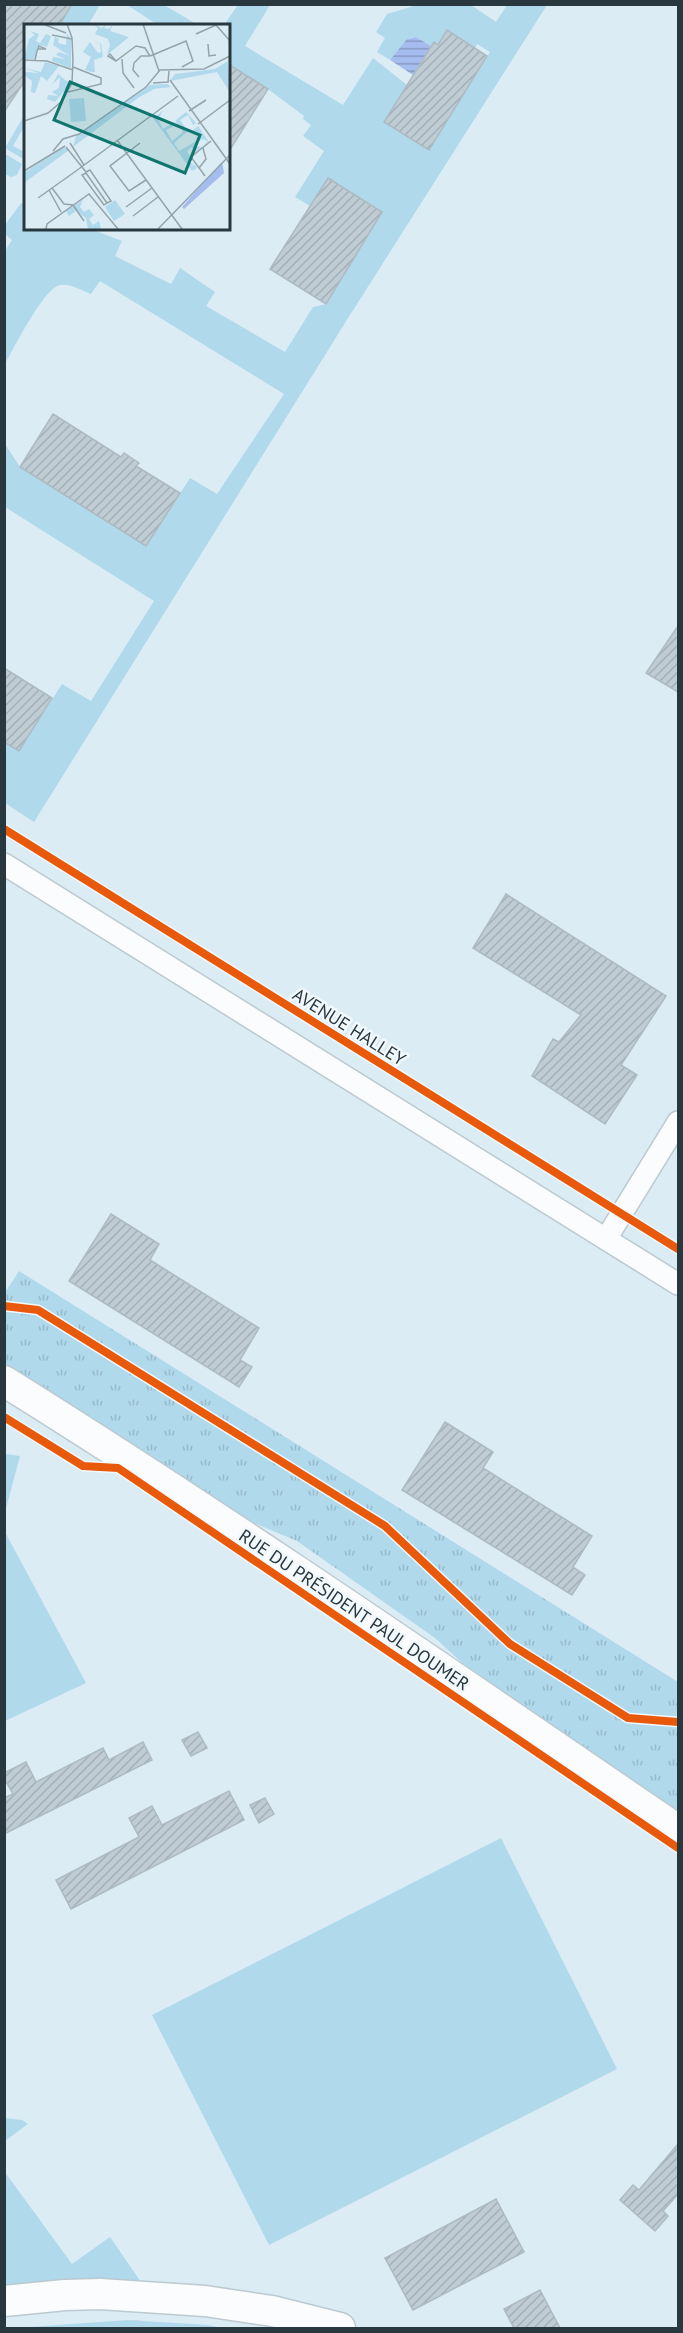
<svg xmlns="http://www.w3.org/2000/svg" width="683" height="2333" font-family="'PT Sans',sans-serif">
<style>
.grass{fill:#b0d9ec}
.forest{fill:url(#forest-firs)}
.park{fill:url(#park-tufts)}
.water{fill:url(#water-rules)}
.building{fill:url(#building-hatch);stroke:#aebac2;stroke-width:1.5}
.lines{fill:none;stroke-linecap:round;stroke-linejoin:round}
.street-casing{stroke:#bbc9d0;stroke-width:24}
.secondary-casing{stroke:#bbc9d0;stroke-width:33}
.street{stroke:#fafcfd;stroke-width:21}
.secondary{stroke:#fafcfd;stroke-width:30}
.cycleway-casing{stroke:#f1f9fc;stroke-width:11}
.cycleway{stroke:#e8590c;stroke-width:8}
.labels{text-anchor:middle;stroke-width:5;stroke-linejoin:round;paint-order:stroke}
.street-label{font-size:18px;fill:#29373e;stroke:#f1f9fc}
.inset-road{fill:none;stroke:#94a4ab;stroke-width:1.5}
.view{fill:#0f766e;fill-opacity:0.15;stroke:#0f766e;stroke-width:3}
.inset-edge{fill:none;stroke:#29373e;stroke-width:3}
</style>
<defs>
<pattern id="forest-firs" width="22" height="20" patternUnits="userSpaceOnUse" patternTransform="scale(1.5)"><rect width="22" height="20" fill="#b0d9ec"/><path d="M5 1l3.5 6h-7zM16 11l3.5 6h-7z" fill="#97bbcb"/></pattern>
<pattern id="park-tufts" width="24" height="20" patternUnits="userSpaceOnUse" patternTransform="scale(1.5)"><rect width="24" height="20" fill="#b0d9ec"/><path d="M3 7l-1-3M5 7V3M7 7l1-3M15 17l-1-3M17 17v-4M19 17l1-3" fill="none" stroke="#97bbcb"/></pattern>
<pattern id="water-rules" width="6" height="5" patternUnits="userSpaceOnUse" patternTransform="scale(1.5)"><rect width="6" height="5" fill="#a5bdee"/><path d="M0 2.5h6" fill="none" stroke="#869ac2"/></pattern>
<pattern id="building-hatch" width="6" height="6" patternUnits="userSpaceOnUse" patternTransform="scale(1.5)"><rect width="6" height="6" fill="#bfccd4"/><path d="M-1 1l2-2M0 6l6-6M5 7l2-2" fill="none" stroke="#a4b0b7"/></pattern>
</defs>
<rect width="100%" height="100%" fill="#dcecf4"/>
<g class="grass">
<polygon points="72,5 100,5 88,25 59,26"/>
<polygon points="127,5 164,5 198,25 158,25"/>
<path d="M238,5h32l-25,41 98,59 30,-47 34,27 -23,37 45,28 61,-98 -13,-8 -2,4 -28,-17 -9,14 -4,-3 -3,4 -15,-9 -7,1 -19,22 -13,-8 8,-14 -9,-6 11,-18 30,-9h54l25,17 11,-17h40l-197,310 -316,507 -29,-19v-61l14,9 43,-67 29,17 63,-100 -149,-94v-63l15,23 126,79 44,-68 27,16 67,-100 -184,-113 -9,13c-8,-3 -21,-11 -31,-9 -16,3 -46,63 -55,79v-113l7,-11 -7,-6v-9l16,-22 4,2 1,23h62l34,13 -7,15 56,28 9,-16 35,24 -9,14 79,46 28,-45 13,-3 56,-92 -54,-34 -18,28 -15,-9 29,-46 -21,-15 8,-11 -8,-6 1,-3 -36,-27 -40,-25v-38l-4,-1z"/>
<polygon points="25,114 25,125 13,146 25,152 25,160 5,148"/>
<polygon points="5,154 22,164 17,175 11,177 5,174"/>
<polygon points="6,1454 20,1456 5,1512 4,1457"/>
<polygon points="5,1532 86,1683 5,1721 4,1721"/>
<polygon points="501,1838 617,2069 269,2245 152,2015"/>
<polygon points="4,2118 22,2120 28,2124 5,2141"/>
<polygon points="4,2171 72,2264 110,2237 141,2282 5,2289"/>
</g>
<polygon class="forest" points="128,2320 208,2325 222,2328 29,2328 29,2327"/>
<polygon class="park" points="19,1271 678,1682 678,1817 481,1680 435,1638 297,1541 235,1515 5,1369 4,1294"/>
<polygon class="water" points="416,37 431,46 413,75 390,60 407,39"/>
<g class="building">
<polygon points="4,4 72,4 59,26 26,26 26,79 4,112"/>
<polygon points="447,30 487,56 429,150 384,122 434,42 438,45"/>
<polygon points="228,64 268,89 228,153"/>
<polygon points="328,178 382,212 326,304 270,269"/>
<polygon points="53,414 121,457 124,453 139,463 136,466 180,493 146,546 20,467"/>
<polygon points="678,626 678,692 646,673"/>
<polygon points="4,668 52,698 19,751 4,742"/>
<polygon points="506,894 666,996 621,1065 637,1075 605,1124 532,1076 553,1039 559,1042 581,1015 473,948"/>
<polygon points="111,1214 159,1244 150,1260 259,1328 240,1360 252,1367 239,1387 69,1281"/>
<polygon points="445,1422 493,1452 483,1468 592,1536 573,1567 585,1575 572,1595 402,1490"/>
<polygon points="198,1732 207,1748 191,1756 182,1740"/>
<polygon points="143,1742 152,1760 4,1834 4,1798 13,1794 4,1778 4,1773 26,1762 36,1782 103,1748 109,1760"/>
<polygon points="229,1791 244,1820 71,1909 56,1880 139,1837 129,1818 152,1806 162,1825"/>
<polygon points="265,1798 274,1814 259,1823 250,1805"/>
<polygon points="678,2144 678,2194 663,2211 668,2216 655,2231 620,2200 633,2185 639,2190"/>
<polygon points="496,2199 524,2252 413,2310 385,2258"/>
<polygon points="540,2290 560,2328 514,2328 504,2309"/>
</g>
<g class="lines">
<defs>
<g id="street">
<polyline points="4,864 678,1284"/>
<polyline points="606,1239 678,1122"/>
</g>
<g id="secondary">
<path d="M4,1381c229,143 451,297 674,449"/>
<polyline points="4,2301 65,2295 100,2294 205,2301 272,2311 340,2328"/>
</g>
</defs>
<use href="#street" class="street-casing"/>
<use href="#secondary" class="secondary-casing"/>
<use href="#street" class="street"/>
<use href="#secondary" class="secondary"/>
<defs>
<g id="cycleway">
<polyline points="4,829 678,1249"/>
<polyline points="4,1306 38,1310 385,1526 510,1644 628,1718 678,1722"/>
<polyline points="4,1417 83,1466 118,1468 678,1848"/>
</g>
</defs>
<use href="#cycleway" class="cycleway-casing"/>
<use href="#cycleway" class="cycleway"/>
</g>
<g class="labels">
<g class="street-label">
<text transform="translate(349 1027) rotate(32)" y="6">AVENUE HALLEY</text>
<text transform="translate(354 1610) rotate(34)" y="6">RUE DU PRÉSIDENT PAUL DOUMER</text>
</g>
</g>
<g transform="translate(24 24)">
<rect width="206" height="206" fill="#dcecf4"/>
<path d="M69,0l9,4 5,-4 -3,4 5,1 4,-5 -3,7 19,6 -22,18 3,-10 -2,-6 -13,-5 3,-6zM6,7l9,3 -3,7 4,2 6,-9 5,2 -4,11 -7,-2 -6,14h-10l5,-20 6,-4zM43,9l4,7v28l-19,-7 1,-4 13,2 -10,-4 3,-3 11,4 -17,-11 2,-8 4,2 -1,4 8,2zM69,16l8,4 2,13 -9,3 1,12h-4l-6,-2 6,-13 -8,-5 7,-10 8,11 3,-1 -1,-8zM21,38l14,4 -12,15 -6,-5 -6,17 -4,-1 1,-11 -8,-6 2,-3 12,1 -13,-5 16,4zM34,50l12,10 -15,18 -8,-3 1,-4 10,1 -6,-4 7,-4 1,-11 -8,8zM60,74l2,23 -15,1 -2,-23zM139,87l-5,8 5,10 11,-7 2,3 -10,5 6,11 11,-9 -8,-11 11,-9 10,11 -3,2 -5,-10 -8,5 8,11 -14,12 5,8 19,-11 -7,-10 7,9 3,-2 -9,-6 6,-5 11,16 -6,4 5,-5 -6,-2 -9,7 9,1 -8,6 -2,-6 -5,4 5,9 -4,2 6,2 -4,2 5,-1 2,3 -5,3 -39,-53zM91,176l10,14 -11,7 -9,-14z" fill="#b0d9ec"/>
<path d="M204,37l1,30 -12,-19 -47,9 5,-7 40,-5zM143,60l4,3 -17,2 -16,9 -65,49 3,-11 74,-51zM39,123l6,3 -45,33v-10zM59,176l-3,7 4,5 5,-3 5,6 -5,4 4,6 6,-4 2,8h-13l-2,-11 -10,-7 -7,5 -3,-5z" fill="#b0d9ec"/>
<path d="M198,138l2,11 -40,36 -2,-2z" fill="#a5bdee"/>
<path class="inset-road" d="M19,0l23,9M43,0l5,14 1,23M119,0l16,47M172,10l20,-9 14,16M28,11l20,4M184,20l1,12 7,-1M131,30l31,-13 7,20 -11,6M98,35l1,14 11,15M0,36l23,1 26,9M11,36l2,-9 1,-2 1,-3 7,3h-8M92,37l-8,-5 2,-2 6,7 20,-15 9,2 5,8 5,-2M115,53l-6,-7 1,-7 7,-7h8M146,56l60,84M129,59l15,-1 1,-11M44,68l33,-8v-6l-28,-11M165,87l17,-11M0,97l24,-8 14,-12 10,-18 1,-24M174,100l32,-24M93,116l65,89M46,119l14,22M116,119l-30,23 19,25 17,-11M42,123l16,20M29,127l10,-12 16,-5 67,-47 14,-17 44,-1 26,-13M58,143l4,5 4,-2 21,31 -4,2 -21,-30M175,144l7,-9 -3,-11M0,147l41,-25M52,147l102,-75M62,149l-4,2 22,30 3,-2M181,152l-14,-19 20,-16M28,164l12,16 9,1 11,16M25,166l12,22M14,174l38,-27M102,183l26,-19M109,192l25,-19M22,205l1,-5 42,-30 29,35M134,205l72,-74"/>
<path class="view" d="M46,58l130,53 -15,38 -131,-53z"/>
<rect width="206" height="206" class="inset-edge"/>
</g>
<rect width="683" height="2333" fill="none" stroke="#29373e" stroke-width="12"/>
</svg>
